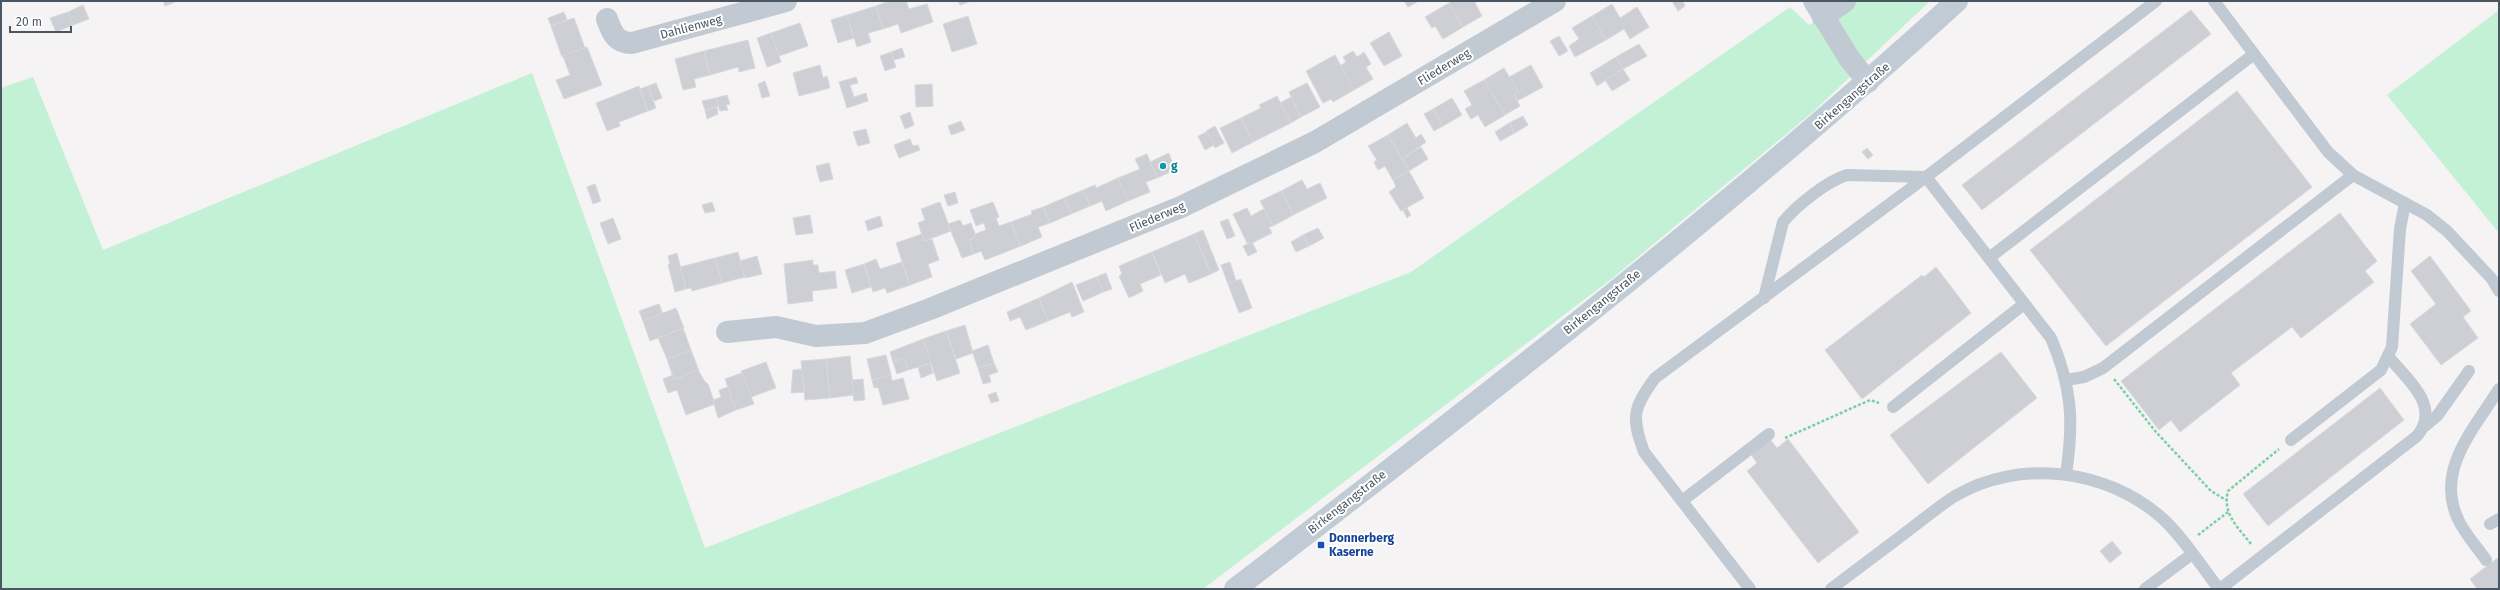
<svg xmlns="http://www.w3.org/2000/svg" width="2500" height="590" font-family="'Fira Sans',sans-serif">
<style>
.green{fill:#c3f1d5}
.building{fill:#cdcfd5;stroke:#d7d9de}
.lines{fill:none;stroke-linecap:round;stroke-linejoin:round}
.path{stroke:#7ad0a6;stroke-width:2.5;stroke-dasharray:3 2;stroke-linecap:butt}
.lane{stroke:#c1cad2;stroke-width:12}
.street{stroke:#c1cad2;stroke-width:22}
.secondary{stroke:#c1cbd6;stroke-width:22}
.culture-dot{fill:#0f9aa8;stroke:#fff;stroke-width:1.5}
.transit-dot{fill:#1a4fb4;stroke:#fff;stroke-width:1.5}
.labels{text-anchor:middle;stroke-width:4;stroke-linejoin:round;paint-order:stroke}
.street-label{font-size:12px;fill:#4a5661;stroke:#fff}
.culture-label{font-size:12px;font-weight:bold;fill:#0d838f;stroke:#fff;text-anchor:start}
.transit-label{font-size:12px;font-weight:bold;fill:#164399;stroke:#fff;text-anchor:start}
</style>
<rect width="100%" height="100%" fill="#f5f3f3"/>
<g class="green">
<polygon points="1843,1 1930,1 1814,111 1614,277 1203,589 1,589 1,88 33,77 103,250 532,73 705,548 1411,272 1790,7 1809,25"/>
<polygon points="2499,10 2499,233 2387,95"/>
</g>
<g class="building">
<polygon points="163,1 177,1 165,6"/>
<polygon points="890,1 906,1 909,9 927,4 933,22 901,33 898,24 883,29 876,6"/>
<polygon points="958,1 971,1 960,5"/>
<polygon points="1404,1 1417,1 1417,2 1408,7"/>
<polygon points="1452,1 1477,1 1475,3 1482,16 1463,27 1449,3"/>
<polygon points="1672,1 1683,1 1685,6 1678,11"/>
<polygon points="1449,3 1463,27 1443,39 1435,26 1432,28 1425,17"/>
<polygon points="1612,4 1620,18 1637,7 1649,27 1630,39 1624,29 1606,40 1592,16"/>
<polygon points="83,5 89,19 73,25 68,12"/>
<polygon points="876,6 883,29 868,33 871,42 857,47 847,15"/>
<polygon points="2191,10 2211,34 1982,210 1962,185"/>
<polygon points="68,12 73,25 56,32 50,18"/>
<polygon points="564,12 567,20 551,26 548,18"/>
<polygon points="847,15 854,38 838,43 831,20"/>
<polygon points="968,16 977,44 952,52 943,24"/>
<polygon points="1592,16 1606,40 1575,57 1569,46 1579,39 1572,28"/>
<polygon points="574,18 585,48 562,57 551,26"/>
<polygon points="800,23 808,46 779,56 771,33"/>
<polygon points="1389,32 1402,56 1384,66 1370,43"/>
<polygon points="771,33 781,62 767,67 757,38"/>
<polygon points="1559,36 1568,51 1559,56 1550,41"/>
<polygon points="748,40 755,68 739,72 738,67 710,75 704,51"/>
<polygon points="1639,44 1647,56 1623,69 1616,57"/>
<polygon points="587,47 602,85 564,99 556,80 570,75 563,56"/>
<polygon points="902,48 905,57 894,60 891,52"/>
<polygon points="704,51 710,75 694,79 696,87 683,90 675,59"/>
<polygon points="1353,51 1357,57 1364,52 1371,64 1366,67 1373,79 1354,90 1340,66 1346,62 1343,57"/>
<polygon points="891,52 896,67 885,71 880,56"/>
<polygon points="1335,55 1354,90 1333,102 1331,99 1323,103 1306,71"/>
<polygon points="1616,57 1623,69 1597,86 1590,73"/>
<polygon points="820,65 823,78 827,76 830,88 799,96 793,73"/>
<polygon points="1531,65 1543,87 1517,101 1514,95 1518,92 1509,77"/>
<polygon points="1504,68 1518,92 1514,95 1520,106 1505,115 1484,80"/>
<polygon points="1623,69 1630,80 1612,91 1605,80"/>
<polygon points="856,77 858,83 850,85 854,97 866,93 868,101 847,108 839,82"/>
<polygon points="1484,80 1505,115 1485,127 1478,115 1471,119 1465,109 1472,105 1464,91"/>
<polygon points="765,81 770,96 762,98 758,84"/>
<polygon points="656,83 662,98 654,101 648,86"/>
<polygon points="1307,83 1320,107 1301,117 1289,92"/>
<polygon points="932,84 933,106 916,107 915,85"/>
<polygon points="639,86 648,111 619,122 620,126 607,131 596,103"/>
<polygon points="648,86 656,108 648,111 640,89"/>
<polygon points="2237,91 2312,187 2106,346 2030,250"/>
<polygon points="727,95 730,104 726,105 728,110 720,111 716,98"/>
<polygon points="1277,96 1291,123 1253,142 1241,118 1261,108 1259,105"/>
<polygon points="1291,97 1301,117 1291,123 1280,103"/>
<polygon points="716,98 719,106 705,110 702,101"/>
<polygon points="1452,98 1462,115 1443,126 1433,109"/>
<polygon points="717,107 718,114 707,119 705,110"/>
<polygon points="1433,109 1443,126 1434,131 1424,114"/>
<polygon points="910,112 914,125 905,129 900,116"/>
<polygon points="1523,116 1528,125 1515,133 1509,123"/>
<polygon points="1241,118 1253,142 1232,153 1220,128"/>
<polygon points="961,121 965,130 951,135 948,126"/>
<polygon points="1407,123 1416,138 1421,134 1426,142 1402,159 1388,135"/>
<polygon points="1509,123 1515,133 1500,141 1495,132"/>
<polygon points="1215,126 1224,143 1215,148 1206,131"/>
<polygon points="866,129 870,143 858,146 853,132"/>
<polygon points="1207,132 1214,145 1205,150 1198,136"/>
<polygon points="1388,135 1409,171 1393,180 1385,166 1378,170 1374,162 1377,160 1368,146"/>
<polygon points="910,139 913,146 918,145 920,150 899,158 894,145"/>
<polygon points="1421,147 1428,159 1409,171 1402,159"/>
<polygon points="1867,148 1873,155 1868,159 1862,152"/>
<polygon points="1169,153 1175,170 1157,178 1150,162"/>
<polygon points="1147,154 1157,178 1146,182 1150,192 1128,201 1118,178 1140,169 1135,159"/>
<polygon points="829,163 833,179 820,182 816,166"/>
<polygon points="1409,171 1424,198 1401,211 1389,192 1396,187 1393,180"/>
<polygon points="1118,178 1128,201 1106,211 1102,201 1090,206 1083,190 1095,185 1096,188"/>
<polygon points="1302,180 1307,189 1320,183 1327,198 1293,215 1281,191"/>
<polygon points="595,184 601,201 593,204 587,187"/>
<polygon points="1083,190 1090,206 1071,214 1064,198"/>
<polygon points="1281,191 1293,215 1273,226 1260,201"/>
<polygon points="955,192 958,203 948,206 944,195"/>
<polygon points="1064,198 1071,214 1050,223 1043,207"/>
<polygon points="712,202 715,211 705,213 702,205"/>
<polygon points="940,202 951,231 924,241 918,223 925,220 921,209"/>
<polygon points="993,202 999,217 996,218 999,226 1011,222 1021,246 985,260 981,251 974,254 969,240 974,238 975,234 986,230 984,223 976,226 970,210"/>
<polygon points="1043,207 1050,223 1038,227 1042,237 1021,246 1011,222 1032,214 1031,211"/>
<polygon points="1247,208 1251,216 1264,209 1273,226 1269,227 1272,233 1248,245 1233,214"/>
<polygon points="1407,208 1411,215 1407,218 1403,210"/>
<polygon points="2340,213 2377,261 2365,271 2374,282 2301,338 2292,327 2231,373 2240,385 2180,432 2171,420 2159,430 2121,381"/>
<polygon points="810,215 813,233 796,235 793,218"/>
<polygon points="880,216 883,226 868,231 865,221"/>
<polygon points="613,218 621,239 608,244 600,223"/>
<polygon points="1228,219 1235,236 1227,239 1220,222"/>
<polygon points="960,220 963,226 971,223 975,234 974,238 969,240 974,254 962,258 948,224"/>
<polygon points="1318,228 1324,238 1309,246 1303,235"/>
<polygon points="1203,230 1219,270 1211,274 1194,234"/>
<polygon points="922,234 924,241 932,239 939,260 928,264 932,277 910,285 896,243"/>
<polygon points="1194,234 1211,274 1189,283 1185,274 1165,283 1152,252"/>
<polygon points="1303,235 1309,246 1296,252 1291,242"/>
<polygon points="1252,242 1257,252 1248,256 1243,246"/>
<polygon points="738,252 745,277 722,283 715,258"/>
<polygon points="1152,252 1161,275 1140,284 1143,291 1129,298 1119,276 1122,274 1119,266"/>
<polygon points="677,253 686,289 675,292 668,265 670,264 668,256"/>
<polygon points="757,256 762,274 745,278 740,261"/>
<polygon points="2430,256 2471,311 2463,317 2478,338 2441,365 2410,324 2436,304 2411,271"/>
<polygon points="715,258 722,283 692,291 691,288 686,289 680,267"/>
<polygon points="876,259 880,269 902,262 910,285 887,293 885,288 873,292 864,264"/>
<polygon points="813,260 813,265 818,265 819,273 835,271 837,288 812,291 813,301 788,304 784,264"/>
<polygon points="1230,262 1236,281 1228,284 1221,265"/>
<polygon points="864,264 871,287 852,293 845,270"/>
<polygon points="1936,267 1971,313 1862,399 1825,350 1922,275 1924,277"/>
<polygon points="1106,273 1112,289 1103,292 1096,277"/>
<polygon points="1096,277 1103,292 1083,301 1076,285"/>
<polygon points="1241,279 1252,308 1239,313 1228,284"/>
<polygon points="1072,282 1084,312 1072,317 1070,312 1048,321 1039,298"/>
<polygon points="1039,298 1048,321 1026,330 1020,317 1010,321 1007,312"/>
<polygon points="659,304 663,314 643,321 639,311"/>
<polygon points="676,308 684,328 650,341 643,321"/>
<polygon points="965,325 973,353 956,359 946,331"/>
<polygon points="683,328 691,350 667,359 658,338"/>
<polygon points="946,331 960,373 937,381 923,339"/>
<polygon points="923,339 931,363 908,370 904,358 893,362 890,352"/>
<polygon points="988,345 994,363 978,368 972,351"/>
<polygon points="691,350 699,371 674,380 667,359"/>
<polygon points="2001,352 2037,398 1928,484 1890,435"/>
<polygon points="886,355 891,375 872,380 867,359"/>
<polygon points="850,356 854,395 830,398 826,359"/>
<polygon points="904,358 908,370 897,374 893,362"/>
<polygon points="826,359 830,398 805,400 801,361"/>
<polygon points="766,362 776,388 751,397 741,371"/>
<polygon points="930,363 933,373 921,378 918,367"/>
<polygon points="994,363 998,372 989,375 991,382 983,384 978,368"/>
<polygon points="802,369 804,392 791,393 793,370"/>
<polygon points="698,370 705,382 708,384 715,404 686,415 677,390 668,393 663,379 673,375 674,380"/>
<polygon points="742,373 754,404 736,410 725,379"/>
<polygon points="891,375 892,381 903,378 909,399 883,405 878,387 874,388 872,380"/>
<polygon points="863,379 865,400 854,401 852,380"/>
<polygon points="728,387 736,410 718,418 713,400 721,397 719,390"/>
<polygon points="2380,388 2404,420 2268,526 2243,494"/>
<polygon points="996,392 999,401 991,403 988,395"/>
<polygon points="1769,438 1777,448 1788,439 1859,532 1818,563 1747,471 1757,463 1750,453"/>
<polygon points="2112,541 2122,553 2110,563 2100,551"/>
<polygon points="2499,557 2499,589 2477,589 2470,579"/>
</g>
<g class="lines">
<g class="path">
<polyline points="2114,379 2156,432 2211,491 2226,500"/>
<polyline points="1785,438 1870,400 1879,403"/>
<polyline points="2198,535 2228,512"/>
<path d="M2251,544c-13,-17 -29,-30 -23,-53l51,-42"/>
</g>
<g class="lane">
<polyline points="2214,1 2328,152 2353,175 2427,215 2447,231 2492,279 2499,291"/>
<polyline points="1989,258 2254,54"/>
<path d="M1764,298l19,-76c13,-16 44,-41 64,-47l79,2 230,-176"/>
<polyline points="2066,380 2084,377 2103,368 2353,175"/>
<polyline points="1893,407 2024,304"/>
<polyline points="2425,426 2437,416 2469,371"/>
<polyline points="2291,440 2381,370 2392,347 2400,229 2405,203"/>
<polyline points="1682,501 1769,434"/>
<polyline points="2490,524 2499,519"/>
<path d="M2486,560c-9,-13 -22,-27 -28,-41 -23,-49 16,-90 41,-130"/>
<path d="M1750,589l-106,-137c-13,-35 -11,-44 11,-74l271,-201 125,161c21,49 23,84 15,136"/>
<path d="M1831,589c26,-20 52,-39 78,-59 15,-11 30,-24 46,-34 64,-38 152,-27 207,22 22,20 39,48 57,71"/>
<polyline points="2145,589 2192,554"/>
<path d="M2220,589l197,-153c25,-30 -10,-56 -29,-80"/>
</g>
<g class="street">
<polyline points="1814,1 1849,58 1868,82"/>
<polyline points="1823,17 1845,1"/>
<path d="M607,19c5,14 9,24 25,24l154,-42"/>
<polyline points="727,332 776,327 816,336 865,333 930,309 1181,207 1315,142 1555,1"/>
</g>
<path class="secondary" d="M1235,589c246,-189 492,-379 722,-588"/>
</g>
<circle class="culture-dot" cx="1163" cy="166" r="4"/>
<rect class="transit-dot" x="1317" y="541" width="8" height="8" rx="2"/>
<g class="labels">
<g class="street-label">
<text transform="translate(691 27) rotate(-15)" y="4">Dahlienweg</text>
<text transform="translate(1444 67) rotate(-31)" y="4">Fliederweg</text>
<text transform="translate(1852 96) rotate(-41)" y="4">Birkengangstraße</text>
<text transform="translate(1157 217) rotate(-23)" y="4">Fliederweg</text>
<text transform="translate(1602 302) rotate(-39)" y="4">Birkengangstraße</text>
<text transform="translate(1347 502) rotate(-38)" y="4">Birkengangstraße</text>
</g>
<g class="culture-label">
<text x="1171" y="170">g</text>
</g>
<g class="transit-label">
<text x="1329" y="542">Donnerberg<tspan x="1329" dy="14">Kaserne</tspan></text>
</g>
</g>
<rect width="2500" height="590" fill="none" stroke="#4a5661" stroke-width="4"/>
<path d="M10 26v6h61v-6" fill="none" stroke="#4a5661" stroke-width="2"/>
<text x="16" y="26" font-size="12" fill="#4a5661" stroke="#ffffff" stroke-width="3" paint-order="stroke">20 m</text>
</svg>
